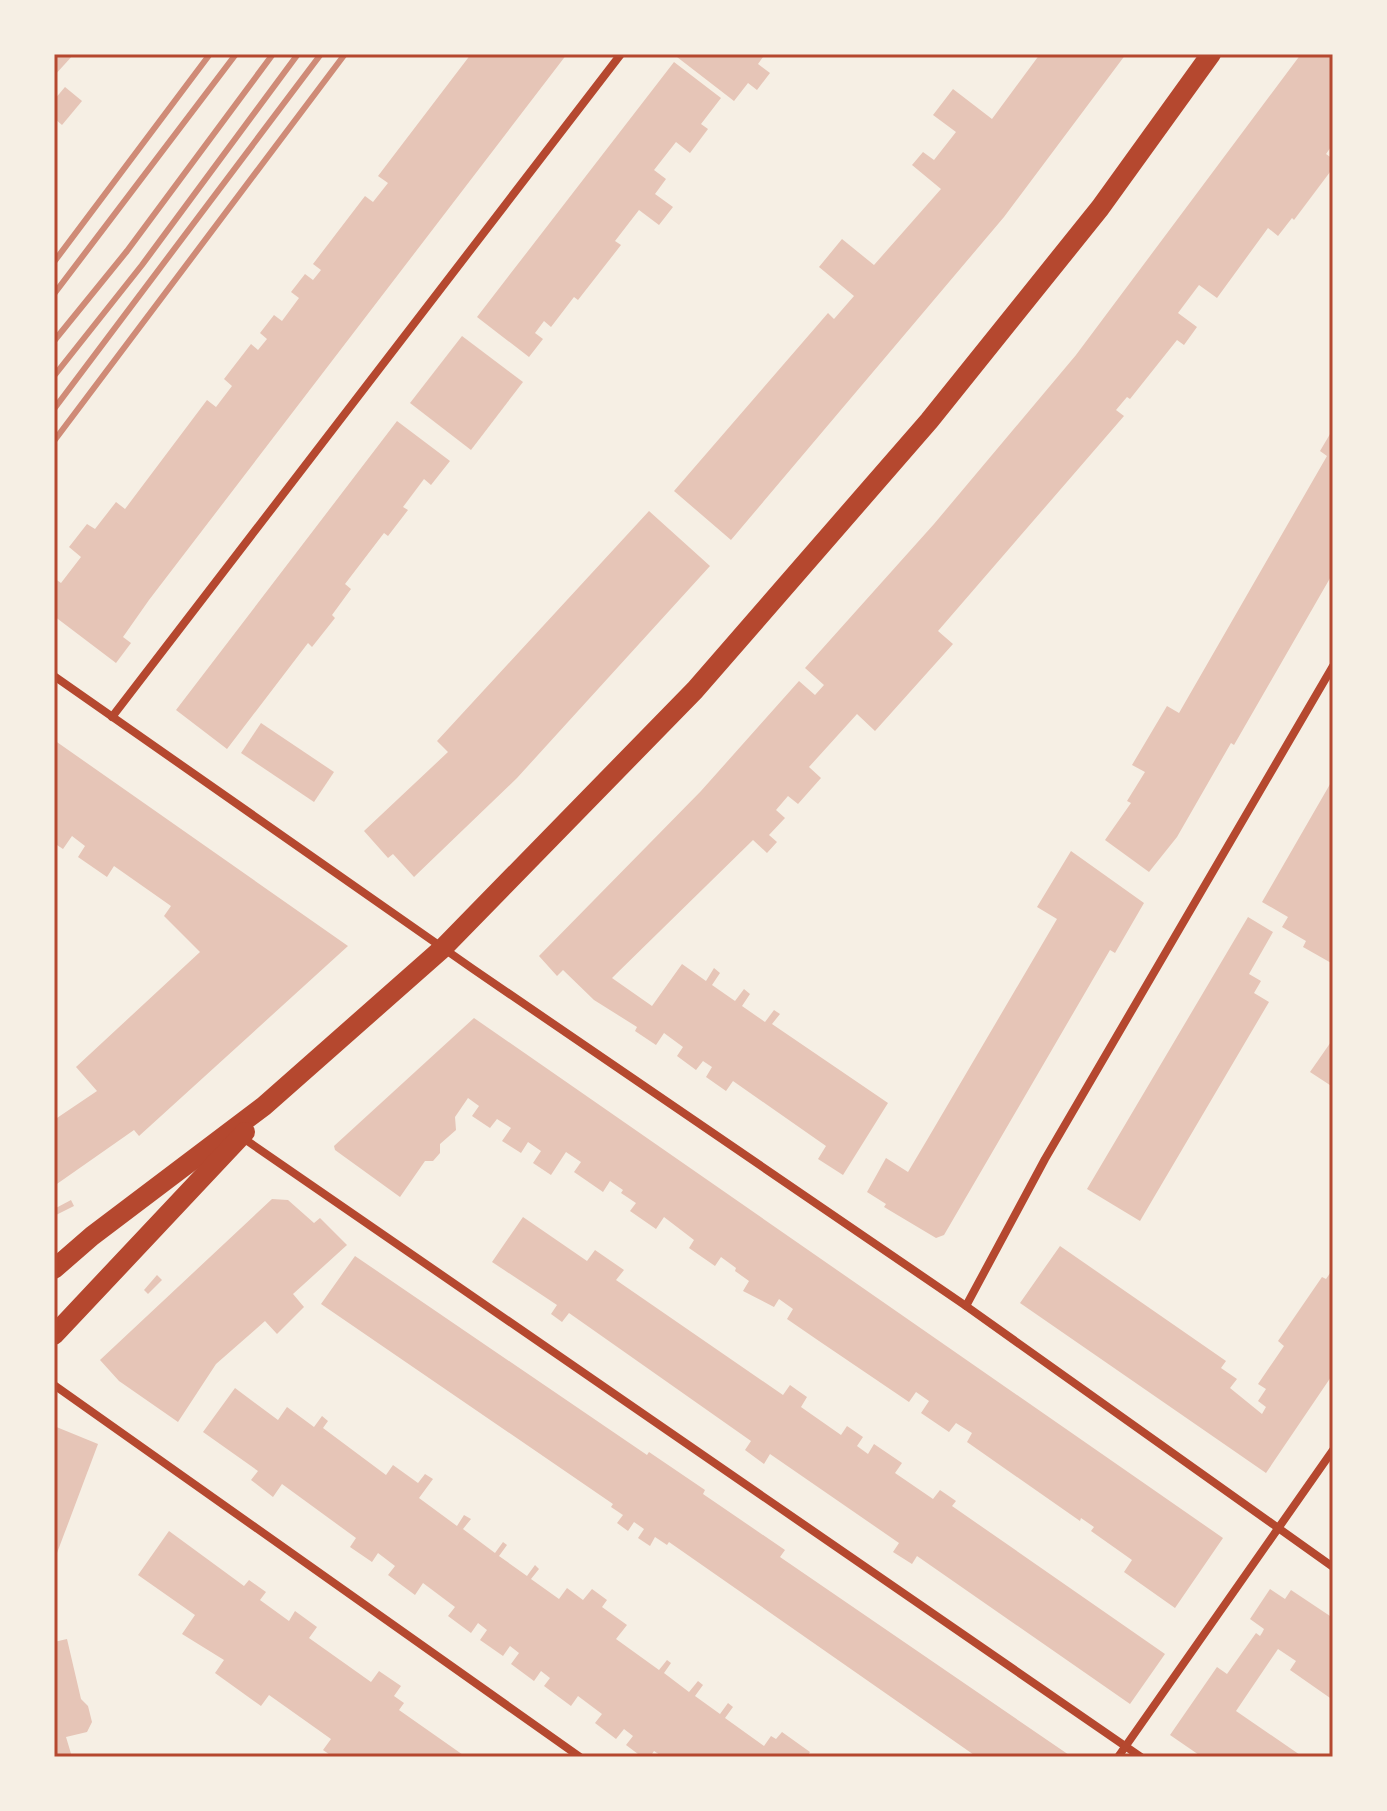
<svg xmlns="http://www.w3.org/2000/svg" width="1387" height="1811" font-family="Signika,sans-serif">
<style>
.building{fill:#e6c5b7}
.lines{fill:none;stroke-linecap:round;stroke-linejoin:round}
.minor{stroke:#b5482f;stroke-width:8}
.primary{stroke:#b5482f;stroke-width:20}
.rail{stroke:#cf8b77;stroke-width:6}
.neatline{fill:none;stroke:#b5482f;stroke-width:3}
</style>
<rect width="100%" height="100%" fill="#f6efe4"/>
<g class="building">
<polygon points="54,54 74,54 54,76"/>
<polygon points="471,54 567,54 149,600 123,637 131,643 116,663 54,616 54,578 61,583 81,557 69,547 87,524 95,529 116,502 125,509 207,400 216,407 232,386 224,379 251,344 258,350 267,339 260,333 274,315 282,321 299,298 291,292 305,274 313,280 321,270 313,264 365,196 373,202 388,183 378,176"/>
<polygon points="680,54 765,54 758,64 770,73 757,90 748,83 734,101 677,57"/>
<polygon points="1040,54 1126,54 1004,217 731,540 674,491 828,313 834,319 854,296 819,267 842,239 874,265 941,189 912,165 923,152 934,160 956,132 933,115 953,89 992,119"/>
<polygon points="1301,54 1333,54 1333,144 1326,154 1333,159 1333,168 1294,220 1292,218 1278,236 1268,228 1217,298 1199,285 1178,313 1197,327 1184,345 1177,340 1130,399 1127,397 1116,410 1124,416 938,631 953,644 875,731 857,714 809,767 821,778 798,804 788,796 776,810 785,818 769,835 777,842 767,853 753,840 612,978 652,1006 682,964 706,981 714,968 720,973 712,985 735,1001 744,989 750,994 742,1006 765,1022 774,1010 780,1014 772,1024 888,1103 843,1175 818,1159 826,1146 733,1081 726,1091 706,1077 712,1067 703,1061 696,1070 677,1056 683,1047 664,1033 656,1045 635,1031 637,1027 594,1000 563,970 557,976 539,956 701,791 799,681 815,695 824,685 805,668 934,524 1076,355"/>
<polygon points="674,62 721,98 701,124 708,129 690,153 676,142 654,170 666,179 655,194 673,207 659,225 639,210 615,241 621,245 578,300 574,297 551,327 544,321 535,333 543,339 529,357 477,317"/>
<polygon points="65,87 82,101 62,125 54,118 54,100"/>
<polygon points="462,336 523,382 471,450 410,403"/>
<polygon points="397,421 450,461 431,485 424,479 403,507 408,510 388,536 384,533 345,584 351,589 332,615 335,618 312,647 308,643 227,749 176,710"/>
<polygon points="1333,429 1333,573 1234,745 1231,743 1177,837 1149,872 1105,840 1131,803 1127,801 1145,772 1132,765 1167,706 1179,713 1327,456 1320,451"/>
<polygon points="649,511 710,566 517,778 414,877 393,854 388,858 364,831 448,752 437,741"/>
<polygon points="261,723 334,772 314,802 241,753"/>
<polygon points="54,740 348,946 139,1136 134,1130 54,1186 54,1120 97,1091 76,1067 200,952 164,916 171,906 114,866 107,877 78,857 85,846 72,836 63,849 54,843"/>
<polygon points="1333,779 1333,964 1303,947 1306,941 1282,927 1288,917 1262,902"/>
<polygon points="1071,851 1144,903 1115,953 1110,950 944,1235 936,1238 884,1207 886,1204 867,1192 886,1158 908,1172 927,1140 1057,919 1037,907"/>
<polygon points="1248,917 1273,932 1249,974 1261,981 1254,993 1269,1002 1140,1221 1087,1189"/>
<polygon points="474,1018 1223,1538 1175,1608 1124,1572 1132,1560 1091,1531 1094,1527 1081,1518 1080,1521 967,1442 972,1433 956,1423 949,1432 921,1413 929,1401 916,1392 909,1402 819,1341 787,1319 793,1309 779,1299 774,1307 743,1291 749,1281 735,1271 736,1268 721,1257 715,1266 689,1248 694,1240 664,1217 656,1229 630,1211 636,1203 621,1193 623,1190 610,1181 603,1192 574,1172 581,1162 566,1152 551,1175 533,1163 541,1151 528,1142 521,1153 502,1141 511,1128 497,1119 490,1128 472,1116 479,1106 468,1098 455,1117 456,1130 440,1144 440,1153 433,1161 425,1161 400,1197 335,1150 334,1146"/>
<polygon points="1333,1039 1333,1087 1310,1072"/>
<polygon points="272,1199 288,1200 314,1223 320,1218 347,1245 293,1294 304,1307 277,1334 265,1321 216,1364 178,1422 119,1381 100,1360"/>
<polygon points="71,1200 74,1206 56,1215 54,1209"/>
<polygon points="523,1217 587,1261 595,1250 624,1270 616,1280 783,1395 790,1385 797,1390 807,1397 801,1407 841,1435 847,1426 863,1437 857,1446 868,1454 874,1444 902,1463 895,1473 933,1499 940,1490 956,1501 952,1506 1165,1654 1130,1704 917,1556 912,1564 893,1552 899,1543 770,1454 764,1464 745,1450 751,1441 569,1313 562,1322 551,1314 557,1305 492,1262"/>
<polygon points="1060,1246 1226,1361 1221,1368 1237,1379 1230,1388 1262,1414 1266,1407 1258,1401 1266,1389 1258,1384 1284,1346 1278,1341 1322,1277 1326,1279 1333,1269 1333,1374 1266,1473 1020,1303"/>
<polygon points="355,1256 647,1455 649,1452 705,1490 703,1494 785,1550 780,1557 1072,1757 977,1757 669,1542 667,1545 655,1537 650,1546 638,1538 644,1529 634,1522 628,1531 617,1523 623,1515 611,1507 613,1504 321,1304"/>
<polygon points="157,1275 162,1280 148,1294 144,1290"/>
<polygon points="235,1388 278,1420 287,1407 314,1427 322,1416 328,1421 323,1428 386,1475 393,1465 418,1483 425,1474 433,1479 419,1498 457,1526 464,1515 471,1519 463,1529 495,1553 503,1542 507,1545 499,1556 527,1576 535,1565 539,1569 531,1579 559,1599 567,1588 583,1600 592,1589 607,1600 602,1607 627,1625 616,1639 659,1670 667,1660 671,1663 664,1673 689,1692 698,1681 703,1685 695,1696 720,1714 728,1703 733,1707 725,1718 764,1746 771,1736 776,1739 782,1732 810,1752 807,1757 663,1757 654,1751 650,1757 642,1757 626,1745 633,1736 624,1729 616,1739 595,1723 602,1714 578,1696 571,1706 544,1686 550,1678 541,1671 534,1681 511,1664 519,1653 510,1646 503,1656 480,1640 487,1630 478,1623 471,1633 448,1616 455,1607 423,1583 415,1595 388,1575 395,1566 378,1553 372,1562 350,1547 356,1538 282,1484 273,1497 251,1480 258,1471 203,1432"/>
<polygon points="54,1426 98,1444 54,1561"/>
<polygon points="169,1531 244,1586 249,1580 266,1592 260,1600 289,1621 295,1611 317,1627 309,1638 371,1682 379,1671 401,1686 394,1696 404,1703 399,1710 466,1757 333,1757 323,1750 331,1739 269,1695 261,1706 215,1673 224,1660 182,1634 195,1615 138,1575"/>
<polygon points="1270,1589 1285,1599 1291,1590 1333,1618 1333,1700 1290,1670 1296,1661 1278,1649 1236,1711 1303,1757 1202,1757 1170,1735 1217,1667 1227,1674 1256,1633 1260,1636 1262,1633 1264,1629 1250,1619"/>
<polygon points="67,1639 81,1699 88,1706 92,1722 87,1732 66,1737 72,1757 54,1757 54,1642"/>
</g>
<g class="lines">
<g class="minor">
<polyline points="54,676 473,969 966,1306 1333,1567"/>
<polyline points="112,717 621,54"/>
<polyline points="243,1138 1141,1757"/>
<polyline points="966,1306 1045,1159 1333,666"/>
<polyline points="54,1385 580,1757"/>
<polyline points="1118,1757 1333,1450"/>
</g>
<g class="primary">
<polyline points="54,1269 92,1236 264,1106 443,948 695,690 929,421 1100,208 1211,54"/>
<polyline points="54,1335 245,1132"/>
</g>
<g class="rail">
<polyline points="54,262 210,54"/>
<polyline points="54,294 236,54"/>
<polyline points="54,341 127,251 273,54"/>
<polyline points="54,376 142,265 298,54"/>
<polyline points="54,409 321,54"/>
<polyline points="54,441 345,54"/>
</g>
</g>
<rect width="1387" height="1811" fill="none" stroke="#f6efe4" stroke-width="112"/>
<rect x="56" y="56" width="1275" height="1699" class="neatline"/>
</svg>
